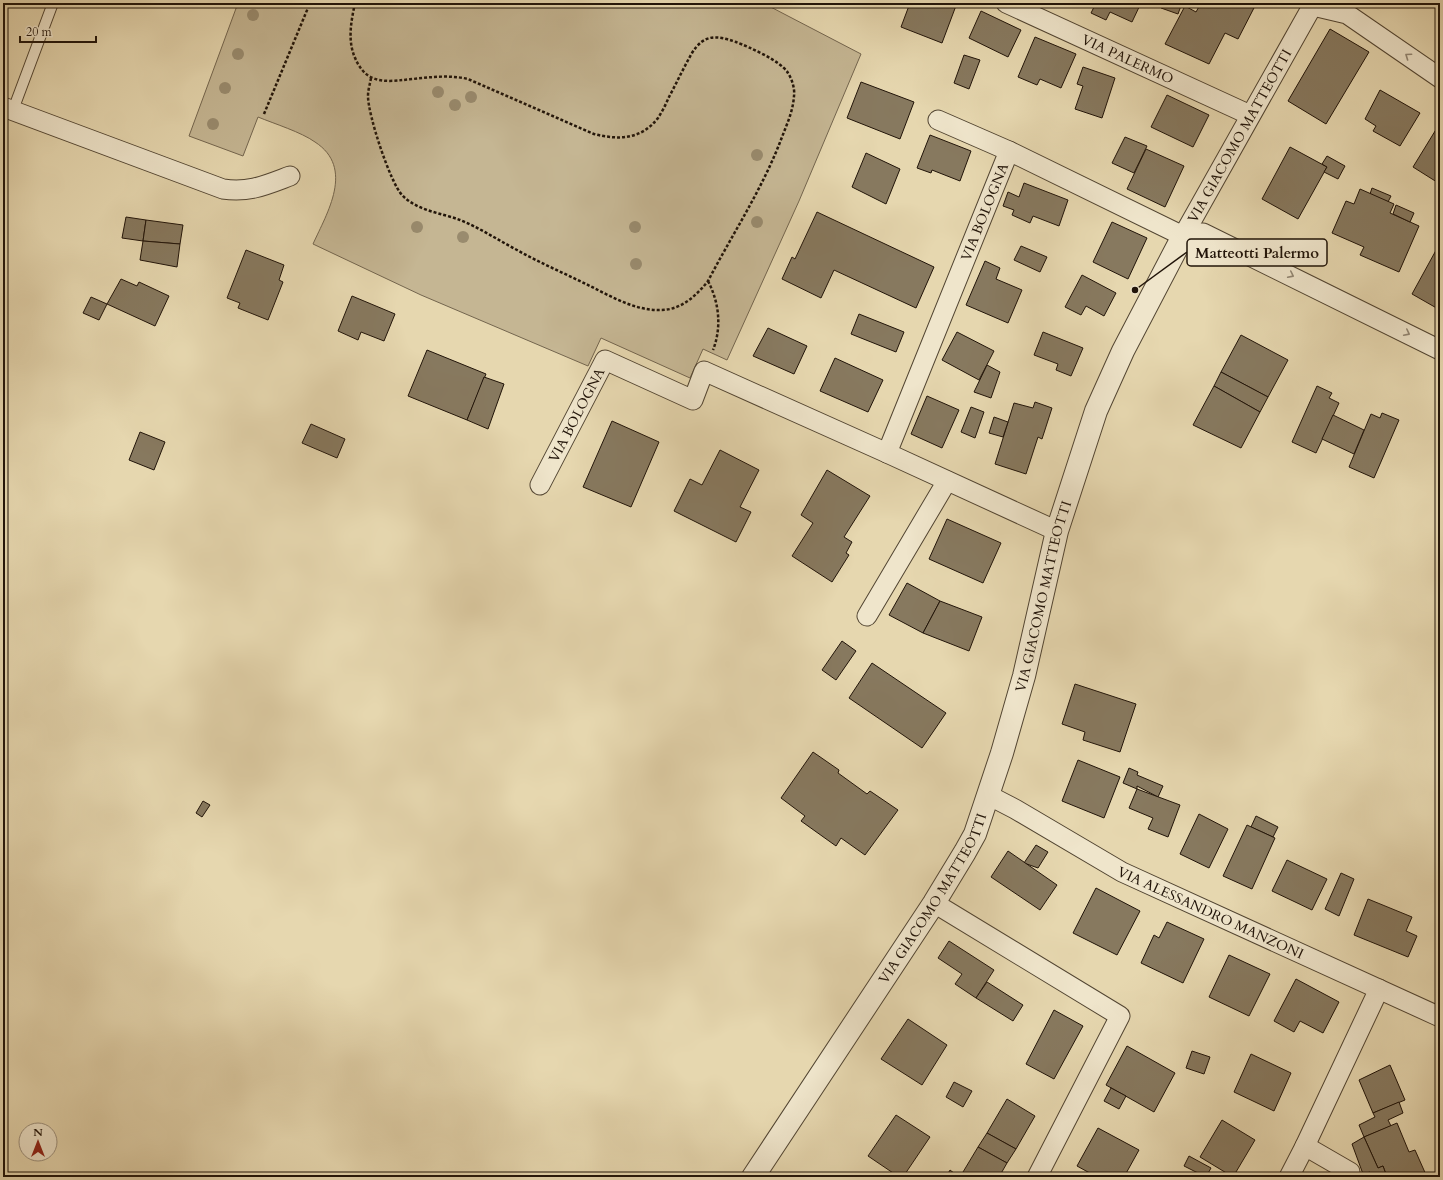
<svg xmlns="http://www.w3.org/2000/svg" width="1443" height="1180" font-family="Cardo,serif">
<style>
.green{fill:#c5b693;stroke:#73654e}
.building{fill:#87795f;stroke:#211409}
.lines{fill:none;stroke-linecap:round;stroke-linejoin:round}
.service-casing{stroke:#524532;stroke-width:12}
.minor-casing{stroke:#524532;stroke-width:21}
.tertiary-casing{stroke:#524532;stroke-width:24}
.path{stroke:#211409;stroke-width:2.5;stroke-dasharray:3 2;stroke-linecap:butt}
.service{stroke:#efe5cb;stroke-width:10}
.minor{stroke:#efe5cb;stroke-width:19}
.tertiary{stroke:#efe5cb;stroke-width:22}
.tree{fill:#998b6e}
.oneway{stroke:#928774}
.labels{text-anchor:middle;stroke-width:3;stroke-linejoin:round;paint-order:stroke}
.street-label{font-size:14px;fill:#211409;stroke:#efe5cb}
.leader{fill:none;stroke:#211409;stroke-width:1.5}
.callout-dot{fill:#211409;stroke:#efe5cb;stroke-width:1.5}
.callout{fill:#efe5cb;stroke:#211409;stroke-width:1.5}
.callout-label{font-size:15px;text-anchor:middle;font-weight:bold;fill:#211409}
</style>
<rect width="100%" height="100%" fill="#e6d7af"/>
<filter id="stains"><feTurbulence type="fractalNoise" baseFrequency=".005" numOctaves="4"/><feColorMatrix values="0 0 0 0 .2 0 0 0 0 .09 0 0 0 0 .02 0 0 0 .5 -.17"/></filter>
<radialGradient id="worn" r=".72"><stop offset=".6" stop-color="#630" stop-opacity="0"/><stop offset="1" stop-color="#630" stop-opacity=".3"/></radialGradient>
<path class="green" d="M238,3h525l98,51 -62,147 -72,159 -24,-11 -13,29 -89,-40 -13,28 -167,-71 -108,-51c14,-31 42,-76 2,-102 -14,-10 -40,-18 -57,-25l-15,39 -54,-20z"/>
<g class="building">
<polygon points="910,3 957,3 942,43 901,27"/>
<polygon points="1096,3 1141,3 1132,22 1110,12 1106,20 1091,13"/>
<polygon points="1163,3 1182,3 1178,14 1161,8"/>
<polygon points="1201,3 1256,4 1238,39 1225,33 1209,64 1165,44 1185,6 1196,12"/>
<polygon points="981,11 1021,30 1008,57 969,38"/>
<polygon points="1330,29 1369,52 1326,124 1288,101"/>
<polygon points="1035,37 1076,54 1061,88 1040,79 1037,85 1018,77"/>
<polygon points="964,55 980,60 969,89 954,83"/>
<polygon points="1083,67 1115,78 1102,118 1075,109 1083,86 1077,84"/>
<polygon points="861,82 914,102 900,139 847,118"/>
<polygon points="1380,90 1420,113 1400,146 1373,131 1376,126 1365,119"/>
<polygon points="1167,95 1209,115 1193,147 1151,127"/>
<polygon points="1440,123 1440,184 1413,167"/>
<polygon points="930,135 971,151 960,181 932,170 931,173 917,168"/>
<polygon points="1125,137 1147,146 1134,173 1112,163"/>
<polygon points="1290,147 1327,167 1298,219 1262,199"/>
<polygon points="1146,149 1184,166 1165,207 1127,189"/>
<polygon points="866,153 900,169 886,204 852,187"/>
<polygon points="1327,156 1345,166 1338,179 1324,172 1327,167 1322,164"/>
<polygon points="1024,183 1068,200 1059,226 1033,216 1030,223 1012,215 1014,210 1003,206 1008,192 1019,197"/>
<polygon points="1372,188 1391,196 1388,202 1370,194"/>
<polygon points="1360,189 1394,204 1390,213 1419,226 1399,272 1360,255 1364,247 1332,233 1346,201 1354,204"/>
<polygon points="1396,205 1414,213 1410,222 1393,214"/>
<polygon points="817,212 934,267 916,308 834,270 821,298 782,279 792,257 795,259"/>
<polygon points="126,217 146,220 143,241 122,238"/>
<polygon points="146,220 183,225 180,244 143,241"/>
<polygon points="1112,222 1147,238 1128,279 1093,262"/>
<polygon points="143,241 180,244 177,267 140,260"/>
<polygon points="1440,243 1440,310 1412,294"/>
<polygon points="1021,246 1047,257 1040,272 1014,260"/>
<polygon points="246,250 284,265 279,280 283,282 268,320 238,308 240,303 227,298"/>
<polygon points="985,261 1000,268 996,279 1022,290 1008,323 966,305"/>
<polygon points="1082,275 1116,293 1104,316 1086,306 1081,315 1065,307"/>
<polygon points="121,279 137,286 139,282 169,296 155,326 107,304"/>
<polygon points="352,296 395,314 384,341 361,332 358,340 338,331"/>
<polygon points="91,297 107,304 99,320 83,313"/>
<polygon points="859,314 904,332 896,352 851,334"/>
<polygon points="768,328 807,346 794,374 753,356"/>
<polygon points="957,332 994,351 979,380 942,360"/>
<polygon points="1043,332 1083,348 1071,376 1056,370 1058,364 1034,355"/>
<polygon points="1241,335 1288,360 1268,397 1221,372"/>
<polygon points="427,350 486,374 467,420 408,396"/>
<polygon points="835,358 883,380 868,412 820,391"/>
<polygon points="987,365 1000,372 991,398 974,392"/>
<polygon points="1221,372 1268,397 1260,412 1214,386"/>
<polygon points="484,377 504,384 488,429 467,420"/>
<polygon points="1214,386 1260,412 1241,448 1193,425"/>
<polygon points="1317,386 1332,393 1329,398 1339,403 1316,453 1292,442"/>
<polygon points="927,396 959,410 942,448 911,434"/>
<polygon points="1035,402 1052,408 1042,439 1038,437 1026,474 995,464 1014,403 1033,408"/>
<polygon points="971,407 984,412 975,438 961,432"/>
<polygon points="1382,413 1399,420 1374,478 1349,467 1371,414 1380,418"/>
<polygon points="1333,415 1364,430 1354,454 1322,439"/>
<polygon points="994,417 1008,422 1003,437 989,433"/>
<polygon points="612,421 659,442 631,507 583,487"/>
<polygon points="311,424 345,439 337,458 302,443"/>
<polygon points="140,432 165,442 154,470 129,460"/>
<polygon points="720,450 759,470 740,507 751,512 736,542 674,511 690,479 702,485"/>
<polygon points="827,470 870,496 844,537 852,542 846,553 849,555 832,582 792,556 813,523 801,515"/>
<polygon points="947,519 1001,543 983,583 929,559"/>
<polygon points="907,583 940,601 923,633 889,615"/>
<polygon points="940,601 982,617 969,651 923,633"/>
<polygon points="842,641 856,651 836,680 822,670"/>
<polygon points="872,663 946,713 922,748 849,698"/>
<polygon points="1075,684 1136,704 1120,752 1083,740 1085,732 1062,724"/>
<polygon points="813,752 839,770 838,773 867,794 870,791 898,810 865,855 841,838 836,846 801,821 805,816 781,798"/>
<polygon points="1078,760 1120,777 1104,818 1062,801"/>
<polygon points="1129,768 1138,772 1137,775 1163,786 1158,797 1137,786 1137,789 1123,783"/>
<polygon points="1137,789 1180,805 1168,837 1148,829 1153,818 1129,808"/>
<polygon points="203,801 210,805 202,817 196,813"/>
<polygon points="1199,814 1228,829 1209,868 1180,854"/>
<polygon points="1256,816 1278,827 1273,837 1251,827"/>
<polygon points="1247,825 1275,838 1252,889 1223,876"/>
<polygon points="1036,845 1048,852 1038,868 1024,863"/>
<polygon points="1008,851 1057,885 1040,910 991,877"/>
<polygon points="1287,860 1327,879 1312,910 1272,891"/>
<polygon points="1341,873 1354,879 1339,916 1325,909"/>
<polygon points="1096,888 1140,911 1117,955 1073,933"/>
<polygon points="1368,899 1412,917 1406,931 1417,936 1408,957 1354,935"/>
<polygon points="1167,922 1204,939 1183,983 1141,963 1154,935 1159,938"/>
<polygon points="949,941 994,970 976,998 955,984 962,974 938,958"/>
<polygon points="1229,955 1270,974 1249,1016 1209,997"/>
<polygon points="1296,979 1339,1002 1323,1033 1300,1021 1294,1032 1274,1021"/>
<polygon points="987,982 1023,1005 1013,1021 976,998"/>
<polygon points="1054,1010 1083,1026 1054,1079 1026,1064"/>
<polygon points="908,1019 947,1045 922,1085 881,1059"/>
<polygon points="1127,1046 1175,1073 1154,1112 1106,1085"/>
<polygon points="1192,1051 1210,1057 1204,1074 1186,1068"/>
<polygon points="1251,1054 1291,1073 1274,1111 1234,1092"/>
<polygon points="1390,1065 1405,1100 1373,1113 1359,1080"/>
<polygon points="954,1082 972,1091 963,1107 946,1097"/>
<polygon points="1111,1088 1126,1096 1119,1109 1104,1101"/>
<polygon points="1007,1099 1035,1116 1016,1149 987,1133"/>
<polygon points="1399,1102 1403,1113 1388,1120 1391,1126 1364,1137 1359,1125 1375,1117 1373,1113"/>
<polygon points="896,1115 930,1137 903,1177 899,1177 868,1156"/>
<polygon points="1222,1120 1255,1140 1233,1177 1200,1157"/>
<polygon points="1397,1123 1409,1152 1415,1150 1427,1177 1387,1177 1383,1166 1378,1168 1364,1137"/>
<polygon points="1098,1128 1139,1150 1124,1177 1097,1177 1077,1166"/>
<polygon points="987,1133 1016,1149 1007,1163 978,1147"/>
<polygon points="1364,1137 1378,1168 1383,1166 1387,1177 1373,1177 1370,1172 1363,1174 1352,1144"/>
<polygon points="978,1147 1007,1163 999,1177 960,1177"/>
<polygon points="1189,1156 1211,1168 1206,1177 1184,1166"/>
<polygon points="950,1170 959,1177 946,1177"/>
</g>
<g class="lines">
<defs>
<polyline id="service" points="13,110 53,3"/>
<g id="minor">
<path id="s1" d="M1006,3l244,112"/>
<polyline points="1309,3 1313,6 1347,14 1440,78"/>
<path d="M3,107l220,82c26,4 43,-4 67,-13"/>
<polyline points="938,120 1009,151"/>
<polyline points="1183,236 1203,233 1440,350"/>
<path id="s2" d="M1183,236l131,-233"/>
<path id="s3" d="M540,485l65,-125 88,40 11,-29 183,82"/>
<path id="s4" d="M1057,531l-170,-78 122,-302 174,85"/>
<polyline points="867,616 947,481"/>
<path id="s5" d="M988,795l27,14 107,63 318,145"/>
<polyline points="934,903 1120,1016 1037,1177"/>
<polyline points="1305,1146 1350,1172 1350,1177"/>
<polyline points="1289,1177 1305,1146 1379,989"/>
</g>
<g id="tertiary">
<path id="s6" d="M753,1177l181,-274 31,-51 10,-18 27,-81 22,-77 33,-145 39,-120 27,-60 60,-115"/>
</g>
</defs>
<use href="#service" class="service-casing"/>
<use href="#minor" class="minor-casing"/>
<use href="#tertiary" class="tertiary-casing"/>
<g class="path">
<path d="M355,3c-4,19 -8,39 1,57 3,7 10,16 17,18 9,4 21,3 30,2 22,-2 44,-6 65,-1l126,55c24,6 47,6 64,-16 4,-6 8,-14 11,-21 8,-15 15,-30 23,-44 12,-19 24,-18 44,-11 13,5 45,19 52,31 4,6 7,16 6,23 -1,15 -7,28 -12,41 -19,51 -49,96 -74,144 -12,15 -27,29 -47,29 -25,1 -49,-13 -71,-24 -24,-12 -50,-23 -73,-36 -19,-10 -37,-22 -57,-30 -18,-7 -43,-9 -58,-25 -12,-13 -34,-80 -34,-99 0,-6 2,-12 3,-18"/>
<polyline points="264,114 310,3"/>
<path d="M708,281c11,21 14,46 5,69"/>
</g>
<use href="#service" class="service"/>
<use href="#minor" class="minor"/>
<use href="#tertiary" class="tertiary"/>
</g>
<g class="tree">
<circle cx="253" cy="15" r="6"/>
<circle cx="238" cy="54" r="6"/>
<circle cx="225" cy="88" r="6"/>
<circle cx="438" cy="92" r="6"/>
<circle cx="471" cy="97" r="6"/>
<circle cx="455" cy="105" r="6"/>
<circle cx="213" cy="124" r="6"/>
<circle cx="757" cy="155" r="6"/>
<circle cx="757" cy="222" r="6"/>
<circle cx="417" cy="227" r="6"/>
<circle cx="635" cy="227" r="6"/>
<circle cx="463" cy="237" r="6"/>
<circle cx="636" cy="264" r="6"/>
</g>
<defs><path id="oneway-chevron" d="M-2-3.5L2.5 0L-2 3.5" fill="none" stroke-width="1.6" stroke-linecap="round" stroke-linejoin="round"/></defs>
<g class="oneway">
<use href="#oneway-chevron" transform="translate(1408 56) rotate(-145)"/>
<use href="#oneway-chevron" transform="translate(1291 275) rotate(26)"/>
<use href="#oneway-chevron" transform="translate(1407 333) rotate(27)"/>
</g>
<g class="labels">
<g class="street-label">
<text dy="5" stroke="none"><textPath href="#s1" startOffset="134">VIA PALERMO</textPath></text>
<text dy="5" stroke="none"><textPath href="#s2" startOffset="115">VIA GIACOMO MATTEOTTI</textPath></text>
<text dy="5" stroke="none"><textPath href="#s4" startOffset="447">VIA BOLOGNA</textPath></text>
<text dy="5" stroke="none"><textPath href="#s3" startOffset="79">VIA BOLOGNA</textPath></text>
<text dy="5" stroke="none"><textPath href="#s6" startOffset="656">VIA GIACOMO MATTEOTTI</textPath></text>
<text dy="5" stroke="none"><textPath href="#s6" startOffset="332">VIA GIACOMO MATTEOTTI</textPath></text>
<text dy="5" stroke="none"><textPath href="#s5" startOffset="252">VIA ALESSANDRO MANZONI</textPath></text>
</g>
</g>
<path class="leader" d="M1135 290L1187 252"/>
<circle class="callout-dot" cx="1135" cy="290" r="4"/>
<rect class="callout" x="1187" y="239" width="140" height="27" rx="4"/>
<g class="callout-label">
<text x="1257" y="258">Matteotti Palermo</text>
</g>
<rect width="1443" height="1180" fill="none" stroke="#e6d7af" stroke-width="16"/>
<rect x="4" y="4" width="1435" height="1172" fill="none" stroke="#211409" stroke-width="2"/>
<rect x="8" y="8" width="1427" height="1164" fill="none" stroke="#211409"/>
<g transform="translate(38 1142)"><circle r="19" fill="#efe5cb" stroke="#9d917d"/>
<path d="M0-3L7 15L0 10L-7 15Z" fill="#8f2418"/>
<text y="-6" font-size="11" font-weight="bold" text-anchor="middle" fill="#211409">N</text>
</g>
<path d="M20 36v6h76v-6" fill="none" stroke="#211409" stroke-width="2"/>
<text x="26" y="36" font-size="12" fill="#211409" stroke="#efe5cb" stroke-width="3" paint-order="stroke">20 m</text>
<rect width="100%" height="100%" filter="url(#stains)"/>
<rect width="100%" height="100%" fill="url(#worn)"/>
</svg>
